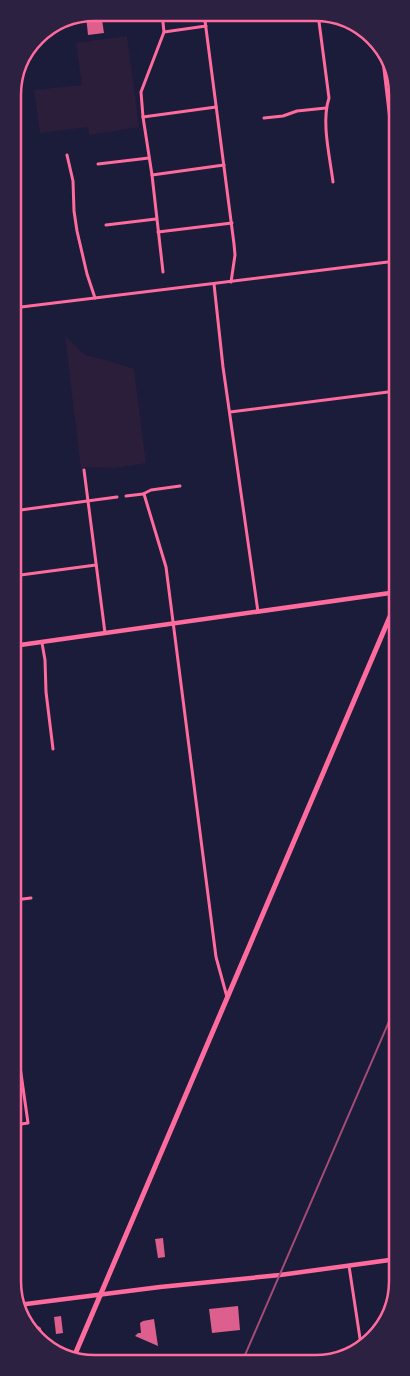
<svg xmlns="http://www.w3.org/2000/svg" width="410" height="1376" font-family="'Noto Sans',sans-serif">
<style>
.green{fill:#2a1e3b}
.building{fill:#dd5f8e}
.lines{fill:none;stroke-linecap:round;stroke-linejoin:round}
.minor{stroke:#ff6b9d;stroke-width:3}
.tertiary{stroke:#ff6b9d;stroke-width:4.5}
.secondary{stroke:#ff6b9d;stroke-width:4.5}
.primary{stroke:#ff6b9d;stroke-width:5}
.rail{stroke:#a44b75;stroke-width:2}
.rim{fill:none;stroke:#ff6b9d;stroke-width:2.5}
</style>
<rect width="100%" height="100%" fill="#1b1b3a"/>
<g class="green">
<polygon points="127,36 139,127 89,135 88,127 40,133 34,90 82,85 76,43"/>
<polygon points="65,336 85,355 106,360 134,369 146,463 115,468 86,467 81,470"/>
</g>
<g class="building">
<polygon points="95,13 101,13 104,33 88,35 86,16"/>
<polygon points="163,1238 165,1257 158,1258 155,1239"/>
<polygon points="238,1306 240,1330 212,1333 209,1309"/>
<polygon points="61,1316 63,1333 56,1334 54,1317"/>
<polygon points="154,1319 158,1346 135,1336 138,1333 141,1333 140,1323 143,1321"/>
<polygon points="38,1326 41,1328 43,1343 36,1339 30,1327"/>
</g>
<g class="lines">
<g class="minor">
<polyline points="162,13 164,32 141,92 143,117 152,175 163,272"/>
<polyline points="204,13 234,244 235,255 231,282"/>
<path d="M318,14l11,84c-8,24 1,59 4,84"/>
<polyline points="164,32 206,26"/>
<polyline points="382,52 390,120"/>
<polyline points="143,117 216,107"/>
<polyline points="264,118 283,116 297,111 326,108"/>
<polyline points="67,155 73,181 74,211 77,231 87,274 95,298"/>
<polyline points="98,164 149,158"/>
<polyline points="152,175 224,165"/>
<polyline points="106,225 156,219"/>
<polyline points="158,232 232,223"/>
<polyline points="214,284 223,367 258,612"/>
<polyline points="13,308 396,261"/>
<polyline points="230,412 396,391"/>
<polyline points="84,470 105,633"/>
<polyline points="144,494 166,567 216,957 227,997"/>
<polyline points="126,496 143,494 151,490 180,486"/>
<polyline points="13,511 117,497"/>
<polyline points="13,576 96,565"/>
<polyline points="42,643 45,660 46,692 53,749"/>
<polyline points="14,900 31,898"/>
<polyline points="14,1024 28,1123 14,1125"/>
<polyline points="349,1266 361,1345"/>
</g>
<polyline class="tertiary" points="13,646 397,592"/>
<polyline class="secondary" points="18,1305 160,1287 280,1275 397,1259"/>
<polyline class="primary" points="73,1359 397,600"/>
<polyline class="rail" points="242,1362 397,1003"/>
</g>
<path d="M0 0H410V1376H0ZM95 21H315A74 74 0 0 1 389 95V1281A74 74 0 0 1 315 1355H95A74 74 0 0 1 21 1281V95A74 74 0 0 1 95 21Z" fill="#2d2142" fill-rule="evenodd"/>
<path class="rim" d="M95 21H315A74 74 0 0 1 389 95V1281A74 74 0 0 1 315 1355H95A74 74 0 0 1 21 1281V95A74 74 0 0 1 95 21Z"/>
</svg>
